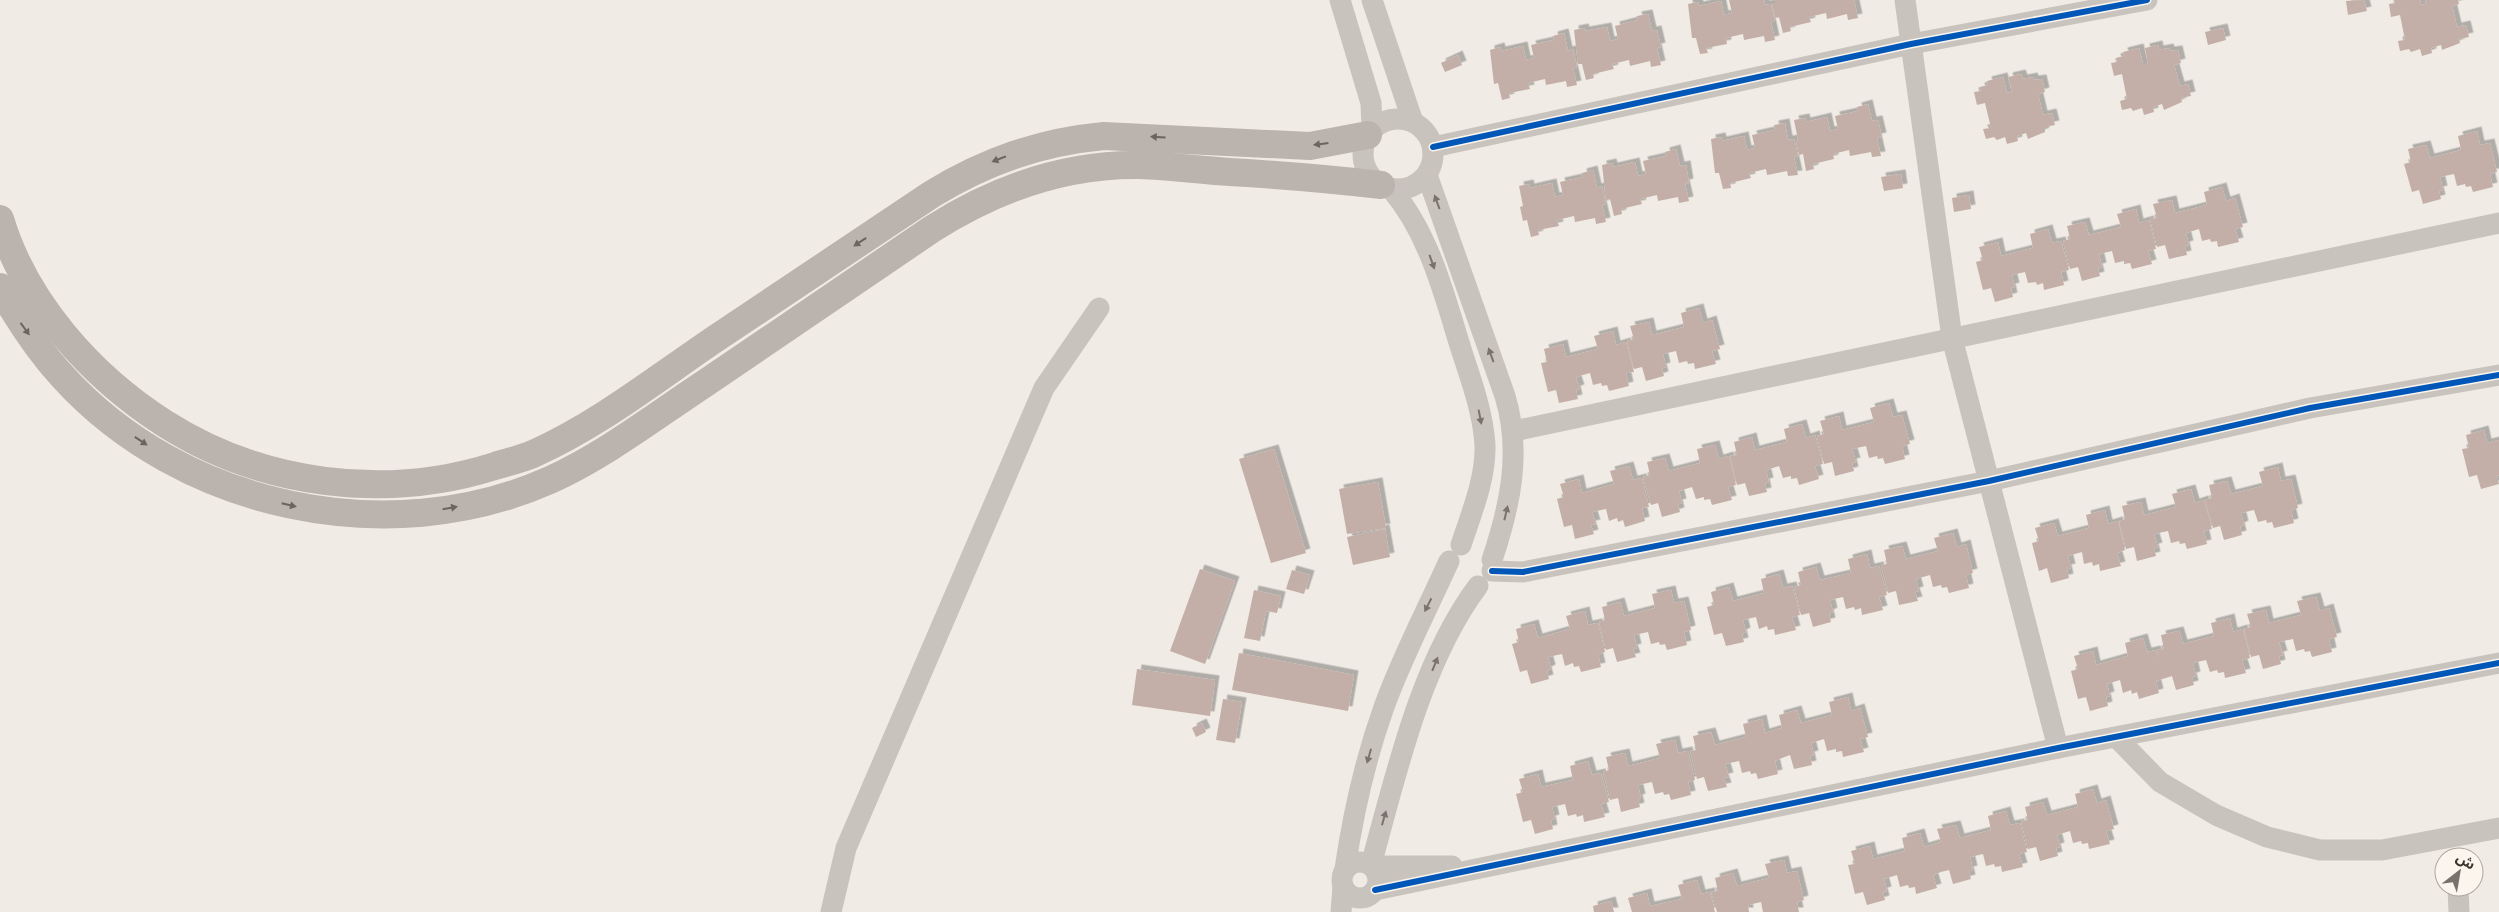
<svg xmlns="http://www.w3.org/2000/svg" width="2499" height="912" font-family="Barlow,'Noto Sans Arabic',sans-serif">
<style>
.building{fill:#c3afa7;filter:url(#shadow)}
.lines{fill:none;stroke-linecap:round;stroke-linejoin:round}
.minor{stroke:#c9c3be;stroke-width:21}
.secondary{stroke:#bab3ae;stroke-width:28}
.cycleway-casing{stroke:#fbf5ee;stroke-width:9}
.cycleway{stroke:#0057b8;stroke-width:6}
.oneway{fill:#6e645f}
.oneway2{fill:#7b726d}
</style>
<defs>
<filter id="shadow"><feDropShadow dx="4.5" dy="-4.5" stdDeviation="0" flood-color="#0004"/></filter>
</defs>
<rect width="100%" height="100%" fill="#f0ebe5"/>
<g class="building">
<polygon points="1729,0 1764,0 1765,5 1771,4 1775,22 1771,22 1775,40 1765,42 1764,36 1744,40 1743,34 1726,38 1727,44 1706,48 1708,53 1700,54 1696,38 1692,38 1688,4 1698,2 1699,6 1721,1 1724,15 1732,13"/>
<polygon points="1775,0 1854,0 1858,18 1848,20 1847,14 1827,19 1826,13 1809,17 1811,22 1790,27 1791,31 1783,33 1779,17 1775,17 1772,3 1775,3"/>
<polygon points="2364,0 2367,11 2348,15 2346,1"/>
<polygon points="2394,0 2420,0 2421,5 2426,4 2425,0 2458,0 2459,4 2452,6 2457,27 2466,25 2469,37 2459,39 2460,43 2442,50 2441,45 2431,48 2432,53 2422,56 2420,49 2411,52 2409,49 2400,51 2398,41 2405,40 2400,15 2391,17 2389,4 2395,3"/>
<polygon points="1648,14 1652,31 1657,30 1661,47 1657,48 1661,65 1651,67 1650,61 1630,66 1629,60 1612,64 1614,69 1593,74 1594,78 1586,80 1582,64 1578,64 1574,30 1584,28 1585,31 1607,27 1610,41 1618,39 1615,26 1638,20 1637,16"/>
<polygon points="2223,28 2226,40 2208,45 2205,32"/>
<polygon points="1564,33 1568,51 1573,49 1577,67 1573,68 1577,85 1567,87 1566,81 1546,85 1545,79 1528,83 1530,89 1509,93 1510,98 1502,100 1498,83 1494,84 1490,50 1500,47 1501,51 1523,46 1526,60 1534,58 1531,45 1554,40 1553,36"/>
<polygon points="2158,45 2159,50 2169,48 2170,51 2178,50 2181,63 2174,65 2180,86 2188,84 2191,96 2181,98 2182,102 2164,110 2162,104 2153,107 2154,112 2144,115 2142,108 2133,111 2131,108 2122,110 2120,101 2127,99 2122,74 2114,76 2111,63 2117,62 2116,58 2124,56 2123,52 2139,48 2143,64 2148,64 2145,48"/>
<polygon points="1458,55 1462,65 1445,72 1441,63"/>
<polygon points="2021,74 2023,79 2033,77 2034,80 2042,79 2045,92 2038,94 2043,115 2052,113 2055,125 2045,127 2045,132 2028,139 2026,133 2017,136 2018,141 2007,144 2005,137 1997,140 1994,137 1986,139 1983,129 1991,128 1985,103 1977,105 1974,92 1981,91 1980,87 1988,85 1987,81 2003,77 2007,93 2012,92 2008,77"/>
<polygon points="1868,104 1872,121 1878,120 1882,137 1877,138 1881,156 1872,157 1871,152 1850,156 1849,150 1833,154 1834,159 1813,164 1814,169 1806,171 1803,154 1799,155 1796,140 1798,140 1794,120 1805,118 1806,122 1827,117 1830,131 1838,129 1835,116 1858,111 1857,107"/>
<polygon points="1785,123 1788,140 1794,139 1798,156 1794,157 1798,175 1788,176 1787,171 1767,175 1766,169 1749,173 1751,178 1730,183 1731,188 1723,189 1719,173 1715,173 1711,139 1721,137 1722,141 1744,136 1747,150 1755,148 1752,135 1775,130 1774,125"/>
<polygon points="2477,131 2480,145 2490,143 2497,172 2490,174 2493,187 2473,192 2471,186 2466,187 2465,184 2457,186 2454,174 2440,177 2443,190 2439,191 2441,199 2423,204 2419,190 2412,192 2404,164 2411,162 2408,149 2426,145 2430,158 2461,150 2458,136"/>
<polygon points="1676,149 1680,166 1686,165 1689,183 1685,184 1689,201 1679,203 1678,197 1658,201 1657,195 1640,199 1642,204 1621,209 1622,214 1614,216 1610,199 1606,200 1602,165 1612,163 1613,167 1635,162 1638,176 1646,174 1643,161 1666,156 1665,152"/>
<polygon points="1593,170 1597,188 1602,186 1606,204 1602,205 1606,222 1596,224 1595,218 1575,222 1574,216 1557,220 1559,226 1538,230 1539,235 1531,237 1527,220 1523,221 1520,207 1523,206 1519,186 1529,184 1530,188 1552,183 1555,197 1563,195 1560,182 1583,177 1582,173"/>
<polygon points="1901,174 1903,188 1884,191 1881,177"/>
<polygon points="2222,187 2226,201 2235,198 2243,227 2235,229 2239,242 2218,247 2217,241 2211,242 2210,239 2202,241 2199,229 2186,233 2189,245 2185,246 2187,255 2169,259 2165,245 2157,247 2150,219 2157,218 2153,204 2172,200 2175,213 2207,205 2204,192"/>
<polygon points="1969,195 1971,209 1954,212 1952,198"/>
<polygon points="2136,209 2139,223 2149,220 2156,249 2148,251 2152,264 2132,269 2130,263 2124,264 2124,261 2115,263 2112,251 2099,254 2102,267 2098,268 2100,276 2082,281 2078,267 2070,269 2063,241 2070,239 2067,226 2085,222 2089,235 2121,227 2117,214"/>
<polygon points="2048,229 2052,243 2061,241 2069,270 2061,272 2064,285 2044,290 2043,283 2037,285 2036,282 2028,283 2025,272 2012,275 2015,287 2011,288 2013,297 1995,302 1991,288 1983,290 1976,262 1983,260 1979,247 1998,242 2001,256 2033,248 2030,234"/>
<polygon points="1699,308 1703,323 1712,320 1720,349 1712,351 1716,364 1695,369 1694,363 1688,364 1687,361 1679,363 1676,351 1663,354 1666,367 1662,368 1664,376 1646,381 1642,367 1634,369 1627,341 1634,339 1630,326 1649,322 1652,335 1684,327 1681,313"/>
<polygon points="1613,331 1616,345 1626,342 1634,372 1626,373 1629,386 1609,391 1607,385 1602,386 1601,383 1593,385 1590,373 1576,377 1580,389 1576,390 1578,399 1559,403 1556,390 1548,392 1541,363 1547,362 1544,349 1563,344 1566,357 1598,349 1594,336"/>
<polygon points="1889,403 1893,417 1902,415 1910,444 1902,446 1905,459 1885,464 1883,458 1878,459 1877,456 1869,458 1866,446 1852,449 1856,462 1852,463 1854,471 1835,476 1832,462 1824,464 1817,436 1824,434 1820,421 1839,416 1842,430 1874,422 1870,408"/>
<polygon points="1802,424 1806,438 1815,435 1823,464 1815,466 1819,479 1799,485 1797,478 1791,479 1791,476 1783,478 1779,466 1766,470 1769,482 1765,483 1767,492 1749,496 1745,483 1737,485 1730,456 1737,455 1734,442 1752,437 1755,450 1787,442 1784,429"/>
<polygon points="2484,430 2487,443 2499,440 2499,475 2497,476 2499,484 2481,489 2477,475 2469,477 2462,449 2469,448 2466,435"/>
<polygon points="1715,445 1719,459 1729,456 1736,485 1728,487 1732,500 1712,505 1710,499 1704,500 1704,497 1696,499 1692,487 1679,491 1682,503 1678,504 1680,512 1662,517 1658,503 1651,505 1643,477 1650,475 1647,462 1665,458 1669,471 1700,463 1697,449"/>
<polygon points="1274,449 1306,553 1271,563 1239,459"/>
<polygon points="1629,466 1633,480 1642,478 1649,507 1642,508 1645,521 1625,527 1623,520 1618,522 1617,518 1609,521 1606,509 1592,512 1596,524 1591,525 1594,534 1575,539 1572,525 1564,527 1557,499 1564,497 1560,484 1579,479 1582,493 1614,484 1610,471"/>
<polygon points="2278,467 2281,481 2291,479 2298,508 2291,510 2294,523 2274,528 2272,522 2267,523 2266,520 2258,522 2254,510 2241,513 2244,525 2240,527 2242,535 2224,540 2220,526 2213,528 2205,500 2212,498 2209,485 2227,481 2231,494 2263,486 2259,472"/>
<polygon points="1378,482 1386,528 1347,534 1339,489"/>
<polygon points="2191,489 2195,503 2204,500 2212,529 2204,531 2207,544 2187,549 2185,543 2180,544 2179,541 2171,543 2168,531 2154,534 2158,547 2154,548 2156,556 2137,561 2134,547 2126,549 2119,521 2125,519 2122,506 2141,502 2144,515 2176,507 2172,494"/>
<polygon points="2105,510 2108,524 2118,521 2125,550 2117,553 2121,566 2100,571 2099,564 2093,566 2092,562 2084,564 2082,552 2068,556 2071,568 2067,569 2069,578 2051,583 2047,568 2039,571 2032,543 2039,541 2035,528 2054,523 2058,536 2089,528 2086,515"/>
<polygon points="1385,529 1390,557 1353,565 1347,537"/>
<polygon points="1953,533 1957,547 1966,544 1973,573 1966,575 1969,588 1949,593 1947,587 1942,588 1941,585 1933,587 1930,575 1916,579 1919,591 1915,592 1918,601 1899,605 1896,591 1888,593 1881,565 1887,564 1884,550 1902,546 1906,559 1938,551 1934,538"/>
<polygon points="1867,554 1870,568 1879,566 1887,595 1879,597 1883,610 1862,615 1861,608 1855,610 1854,607 1846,609 1843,597 1830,600 1833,612 1829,614 1831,622 1813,627 1809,613 1801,615 1794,587 1801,585 1798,572 1816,567 1820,580 1851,573 1848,559"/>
<polygon points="1200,569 1235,581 1205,664 1170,651"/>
<polygon points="1292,570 1310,575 1304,594 1286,589"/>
<polygon points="1779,574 1783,588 1792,586 1800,615 1792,617 1796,630 1775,635 1774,629 1768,630 1767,626 1759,629 1756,617 1743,620 1746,632 1742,634 1744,642 1726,646 1722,633 1714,635 1707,607 1714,605 1711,592 1729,587 1733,601 1764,593 1761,579"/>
<polygon points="1254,590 1281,596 1277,613 1266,611 1260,641 1244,638"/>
<polygon points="1671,590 1674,603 1684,601 1691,630 1684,632 1687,645 1667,650 1665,644 1660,645 1659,642 1651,644 1648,632 1634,635 1637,648 1633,649 1636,657 1617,662 1613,648 1606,650 1599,622 1605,620 1602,607 1620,602 1624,616 1655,608 1652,594"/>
<polygon points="2316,597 2320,611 2329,608 2337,637 2329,639 2332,652 2312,657 2310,651 2305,652 2304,649 2296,651 2293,639 2279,642 2283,655 2279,656 2281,664 2263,669 2259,655 2251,657 2244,629 2251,627 2247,614 2266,610 2269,623 2301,615 2297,601"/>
<polygon points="1585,611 1588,625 1598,623 1605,652 1598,654 1601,667 1581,672 1579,666 1574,667 1573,663 1565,666 1562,654 1548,657 1551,669 1547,671 1549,679 1531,684 1527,670 1520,672 1512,644 1519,642 1516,629 1534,624 1538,638 1570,629 1566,616"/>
<polygon points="2230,618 2233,632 2243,629 2250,658 2242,660 2246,673 2225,678 2224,672 2218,673 2217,670 2210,672 2206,660 2193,663 2196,676 2192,677 2194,685 2176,690 2172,676 2156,681 2159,693 2139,699 2137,692 2132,694 2131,690 2123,693 2120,680 2107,684 2110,696 2106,697 2108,706 2090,711 2086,697 2078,699 2071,671 2078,669 2074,656 2093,651 2096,665 2128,656 2125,643 2143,638 2147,652 2156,650 2159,659 2157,650 2164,649 2161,635 2179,631 2183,644 2214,636 2211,623"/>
<polygon points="1239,653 1354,675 1348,711 1232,690"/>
<polygon points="1137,669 1215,680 1210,716 1132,705"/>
<polygon points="1848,697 1851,711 1860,708 1868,737 1860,739 1864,752 1843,757 1842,751 1836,752 1836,749 1827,751 1824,739 1811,743 1814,755 1810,756 1812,765 1794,769 1790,755 1782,758 1775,761 1778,774 1758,779 1756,773 1751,774 1750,771 1742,773 1739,761 1725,764 1729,777 1724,778 1727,787 1708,791 1704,777 1697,779 1690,751 1696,750 1693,736 1711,732 1715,745 1746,737 1743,724 1762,719 1765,733 1775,730 1782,728 1779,715 1797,710 1801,723 1832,715 1829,702"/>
<polygon points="1223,699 1242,702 1235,743 1216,740"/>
<polygon points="1202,723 1206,732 1196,737 1192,728"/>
<polygon points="1675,740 1678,753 1688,751 1695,780 1688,782 1691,795 1671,800 1669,794 1664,795 1663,792 1655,794 1652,782 1638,785 1641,798 1638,799 1640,807 1621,812 1618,798 1610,800 1603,772 1609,770 1606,757 1625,753 1628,766 1660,758 1656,744"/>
<polygon points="1588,761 1592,775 1601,773 1609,802 1601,804 1605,817 1584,822 1583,815 1577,817 1576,814 1568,816 1565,804 1552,807 1555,819 1551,820 1553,829 1535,834 1531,820 1523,822 1516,794 1523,792 1519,779 1538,774 1541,787 1573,780 1570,766"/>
<polygon points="2093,789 2097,803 2106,800 2114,829 2106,831 2110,844 2089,849 2088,843 2082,844 2081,841 2073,843 2070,831 2057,835 2060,847 2056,848 2058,856 2040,861 2036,847 2028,849 2021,821 2028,820 2025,807 2043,802 2047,815 2078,807 2075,794"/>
<polygon points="2006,811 2010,825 2020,823 2027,852 2019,854 2023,867 2002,872 2001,866 1995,867 1994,864 1986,866 1983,854 1970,857 1973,870 1969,871 1971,879 1953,884 1949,870 1941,872 1933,875 1937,888 1916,894 1915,887 1909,888 1908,885 1900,887 1897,875 1884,879 1887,891 1883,892 1885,900 1867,905 1863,892 1855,894 1848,865 1855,864 1851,851 1870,846 1873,859 1905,851 1902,838 1920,833 1924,847 1941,842 1937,829 1956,825 1960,838 1991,830 1988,816"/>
<polygon points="1784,860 1787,873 1797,871 1804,900 1797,902 1799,912 1763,912 1761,902 1748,905 1749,912 1717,912 1711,892 1718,891 1715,878 1733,873 1737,886 1769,878 1765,864"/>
<polygon points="1697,880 1701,894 1710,892 1715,912 1632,912 1628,898 1647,893 1650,906 1682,899 1678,885"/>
<polygon points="1611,901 1614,912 1594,912 1593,906"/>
</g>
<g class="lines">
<g class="minor">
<polyline points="1340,0 1371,103 1372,130"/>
<polyline points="1372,0 1413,122"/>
<polyline points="1905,0 1952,338 2058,748"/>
<circle cx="1398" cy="154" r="35"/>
<polyline points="1433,147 1911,44 2147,0"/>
<path d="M1427,175l78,221c17,56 5,110 -13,164"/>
<path d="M1391,189c38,44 53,105 70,160 10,31 22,63 24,96 1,34 -14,69 -24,100"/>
<polyline points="1514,431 2499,223"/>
<polyline points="1492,571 1523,572 1989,481 2310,408 2499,375"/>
<polyline points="2117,738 2160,782 2216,815 2267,837 2320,850 2382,850 2499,828"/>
<circle cx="1360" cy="880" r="18"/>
<path d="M1371,865c25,-91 50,-203 107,-279"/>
<polyline points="1373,866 1452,866"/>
<path d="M1345,869c8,-55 20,-109 39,-162 18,-50 43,-97 65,-146"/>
<polyline points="2458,887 2459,912"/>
<polyline points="1375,890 2058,748 2499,663"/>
<polyline points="831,912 846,848 1044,388 1099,308"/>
<polyline points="1341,912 1343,886"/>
</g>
<g class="secondary">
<path d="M0,219c25,84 91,157 164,204 97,62 221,78 331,43 13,-4 26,-7 38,-12 65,-29 123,-75 182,-115 72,-48 144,-97 217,-145 54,-33 108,-52 172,-58l206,10 58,-11"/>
<path d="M0,287c18,32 38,63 63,90 119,131 325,175 487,103 55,-25 104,-63 154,-96 76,-52 152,-104 228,-155 63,-40 132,-65 207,-64 30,1 61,5 91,7 50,3 100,7 151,13"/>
</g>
<defs>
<g id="cycleway">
<polyline points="1433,147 1911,44 2147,0"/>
<polyline points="1492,571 1523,572 1989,481 2310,408 2499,375"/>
<polyline points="1375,890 2058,748 2499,663"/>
</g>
</defs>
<use href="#cycleway" class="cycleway-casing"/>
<use href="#cycleway" class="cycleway"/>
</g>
<defs><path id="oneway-solid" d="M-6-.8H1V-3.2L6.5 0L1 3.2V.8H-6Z" transform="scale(1.25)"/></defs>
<g class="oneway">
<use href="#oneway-solid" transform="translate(1158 137) rotate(-177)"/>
<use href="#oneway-solid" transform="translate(1321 144) rotate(173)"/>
<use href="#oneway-solid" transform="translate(999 159) rotate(159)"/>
<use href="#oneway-solid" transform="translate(860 242) rotate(146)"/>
<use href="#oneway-solid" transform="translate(25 329) rotate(54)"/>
<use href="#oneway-solid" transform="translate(141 441) rotate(34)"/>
<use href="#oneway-solid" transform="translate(289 505) rotate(13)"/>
<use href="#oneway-solid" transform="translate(450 508) rotate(-10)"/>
</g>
<g class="oneway2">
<use href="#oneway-solid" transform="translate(1437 202) rotate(-110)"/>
<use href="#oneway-solid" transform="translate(1432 262) rotate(70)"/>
<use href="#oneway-solid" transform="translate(1491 355) rotate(-110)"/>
<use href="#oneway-solid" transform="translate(1480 417) rotate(79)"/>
<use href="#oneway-solid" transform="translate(1506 513) rotate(-77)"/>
<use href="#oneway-solid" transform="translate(1428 605) rotate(117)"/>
<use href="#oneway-solid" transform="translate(1435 664) rotate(-68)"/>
<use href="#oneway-solid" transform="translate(1369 756) rotate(106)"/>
<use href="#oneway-solid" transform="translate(1384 818) rotate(-74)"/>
</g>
<g transform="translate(2459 872) rotate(31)"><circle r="24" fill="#fbf5ee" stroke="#aea6a0"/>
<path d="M0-4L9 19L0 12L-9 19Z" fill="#7a716c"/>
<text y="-8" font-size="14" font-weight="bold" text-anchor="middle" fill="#3b302b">ش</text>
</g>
</svg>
